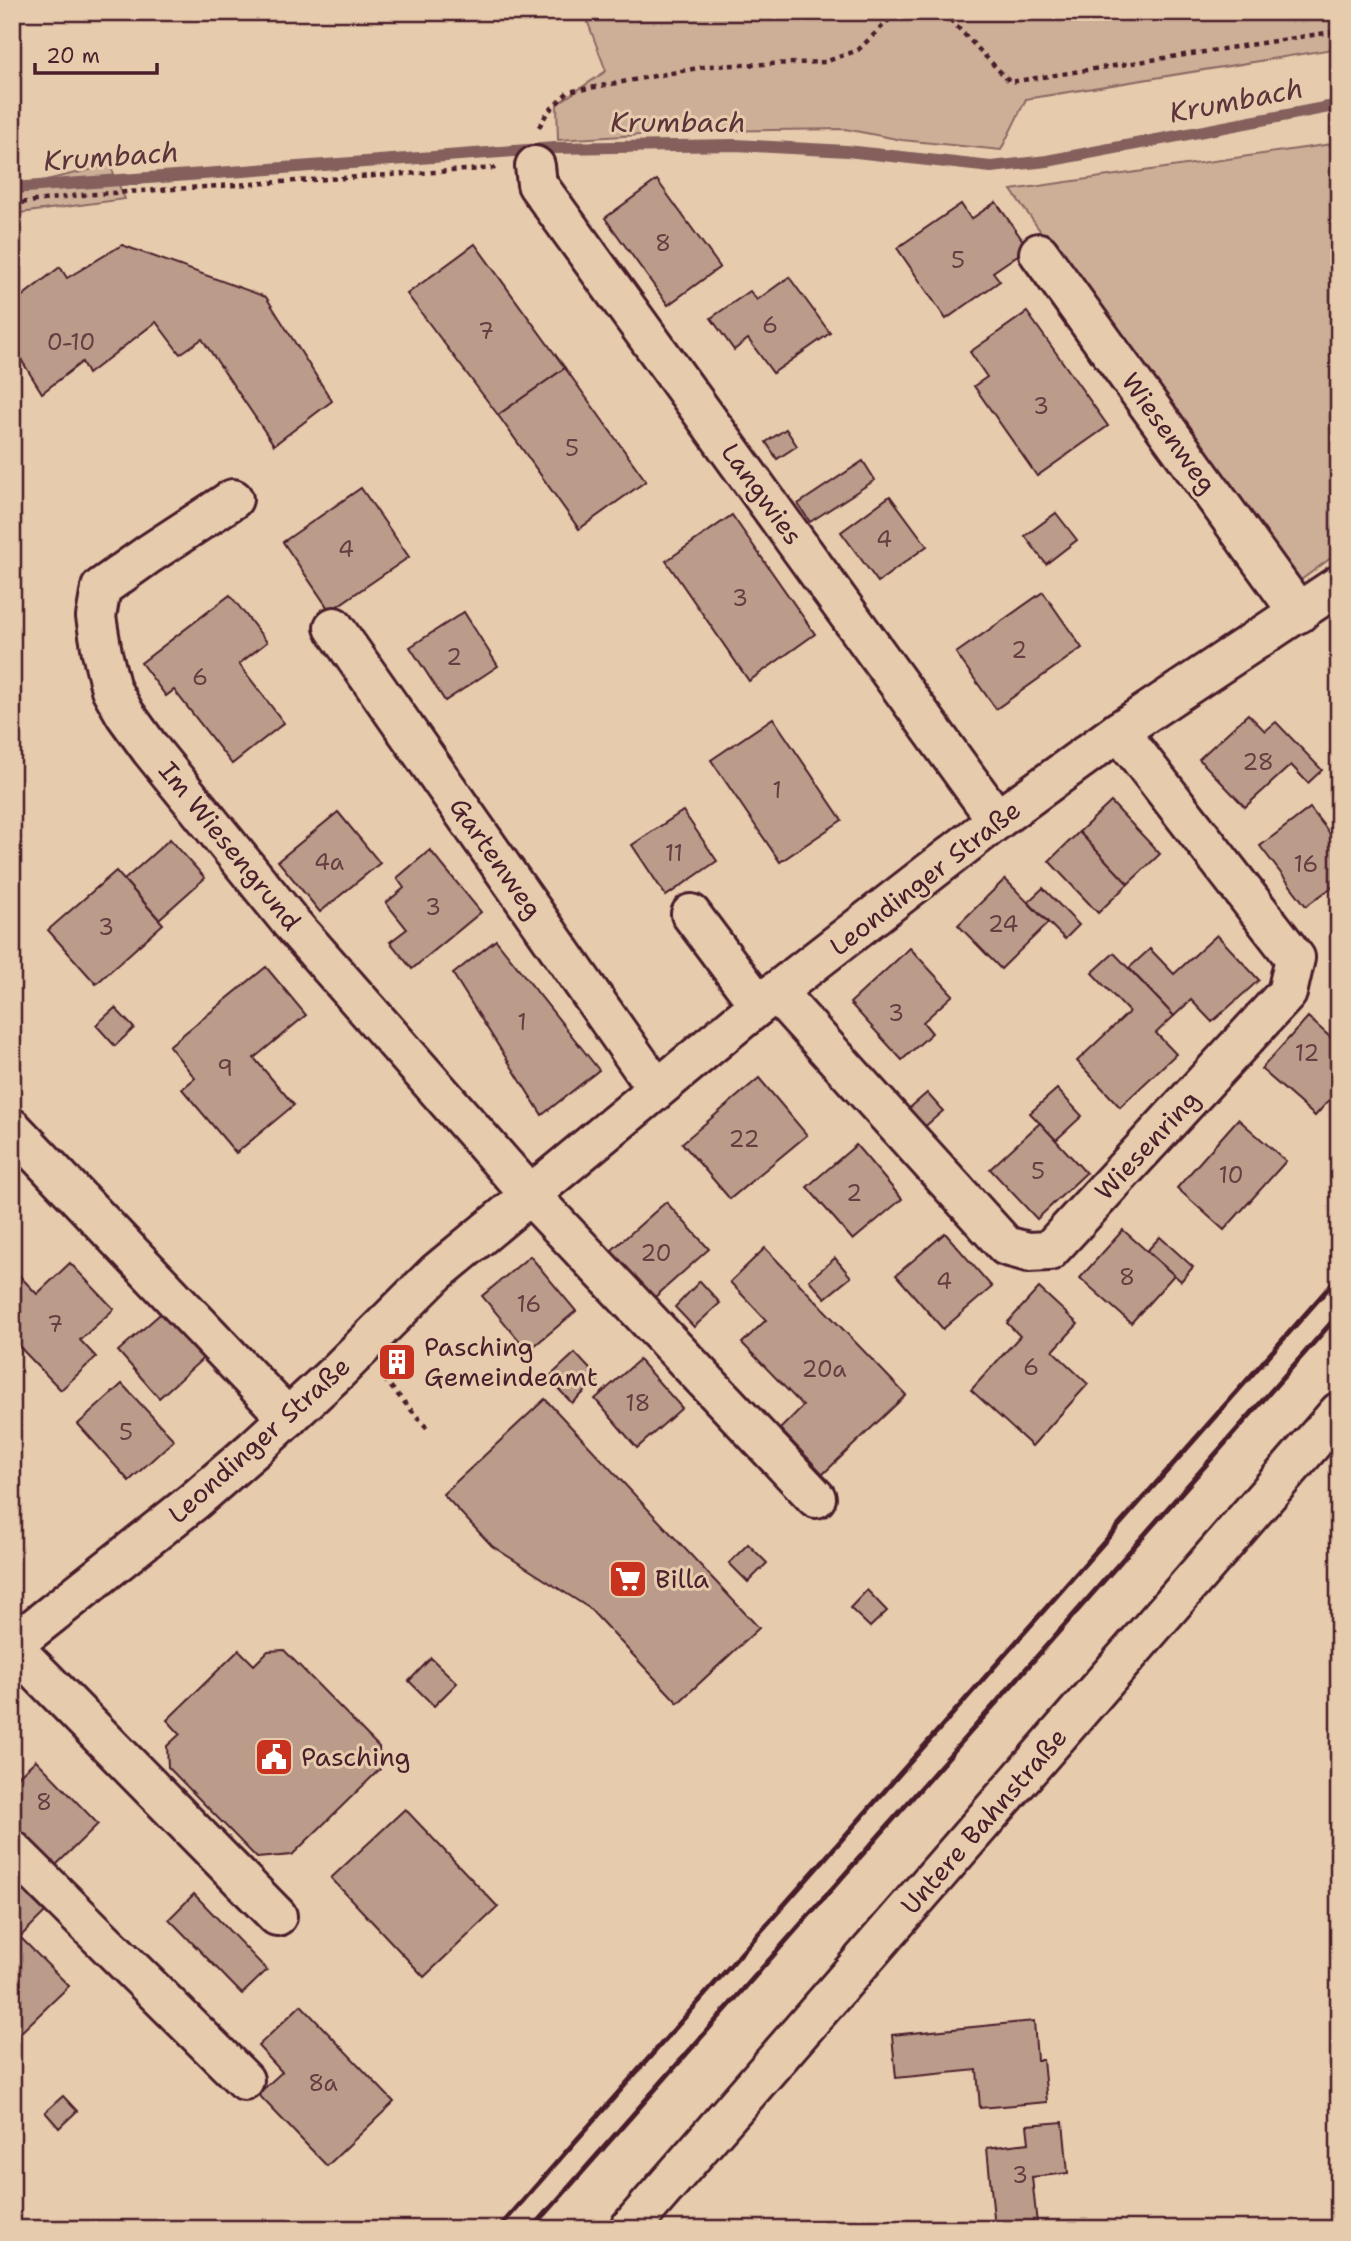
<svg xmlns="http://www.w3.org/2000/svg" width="1351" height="2241" font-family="'Shantell Sans',sans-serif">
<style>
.green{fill:#cdaf98;stroke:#8c6762;stroke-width:2}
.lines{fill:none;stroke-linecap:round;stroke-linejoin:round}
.stream{stroke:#845f5c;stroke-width:12}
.building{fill:#bb9b89;stroke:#4a1f2b;stroke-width:2}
.minor-casing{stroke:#4a1f2b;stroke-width:44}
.path{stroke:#4a1f2b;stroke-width:4.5;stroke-dasharray:5 5;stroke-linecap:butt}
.minor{stroke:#e6cbad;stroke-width:38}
.rail{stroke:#4a1f2b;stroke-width:5}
.labels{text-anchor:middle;stroke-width:6;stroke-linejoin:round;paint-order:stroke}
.number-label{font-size:23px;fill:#663e42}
.street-label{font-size:26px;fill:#4a1f2b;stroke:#e6cbad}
.poi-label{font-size:26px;fill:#4a1f2b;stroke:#e6cbad;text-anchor:start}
.water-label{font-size:28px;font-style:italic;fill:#5d343b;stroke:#e6cbad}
</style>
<rect width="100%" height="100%" fill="#e6cbad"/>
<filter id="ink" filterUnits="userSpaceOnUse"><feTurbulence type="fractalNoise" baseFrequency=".0143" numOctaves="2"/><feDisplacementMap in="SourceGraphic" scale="14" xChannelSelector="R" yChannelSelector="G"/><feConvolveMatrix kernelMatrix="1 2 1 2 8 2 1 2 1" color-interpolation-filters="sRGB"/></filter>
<g filter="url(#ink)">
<g class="green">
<polygon points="584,12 1339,12 1339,48 1026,99 1001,150 902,140 845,129 706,131 558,140 557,104 606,71"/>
<polygon points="1339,143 1339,552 1294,585 1011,190"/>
<polygon points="110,165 125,199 12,214 12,188"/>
</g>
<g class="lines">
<polyline class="stream" points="12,188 555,148 736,145 847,151 991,167 1047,161 1339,105"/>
</g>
<g class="building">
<polygon points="657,180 720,267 668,305 605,218"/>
<polygon points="996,202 1028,248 993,272 1000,281 946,319 897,248 961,204 971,219"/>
<polygon points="475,244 565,368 498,415 407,294"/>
<polygon points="122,245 266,297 332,401 274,445 202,339 180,354 156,322 88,374 82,362 42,393 12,345 12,304 60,267 67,278"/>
<polygon points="789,277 830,333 773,373 748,339 734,350 711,318 750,291 757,300"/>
<polygon points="1027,312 1108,426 1037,476 974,386 987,377 970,352"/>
<polygon points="565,368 646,481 579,529 498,415"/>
<polygon points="786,429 797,446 777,459 766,442"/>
<polygon points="863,461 875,480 810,522 798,504"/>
<polygon points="361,488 409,557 330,611 283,542"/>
<polygon points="890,496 927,546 878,582 841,532"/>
<polygon points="1056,513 1077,540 1046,564 1025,536"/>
<polygon points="732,515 815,634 749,681 666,561"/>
<polygon points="1043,592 1082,648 996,709 956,653"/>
<polygon points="230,595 267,642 239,664 284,723 232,764 174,690 166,696 141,663"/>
<polygon points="464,612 498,666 445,701 410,647"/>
<polygon points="1248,714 1265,731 1276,722 1322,770 1308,783 1291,765 1245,807 1199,759"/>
<polygon points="773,718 842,820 780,862 711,760"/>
<polygon points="1111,802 1160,854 1128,884 1079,832"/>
<polygon points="1310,808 1339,845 1339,882 1306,906 1260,846"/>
<polygon points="683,811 717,861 666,896 632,845"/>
<polygon points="338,812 380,863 320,912 278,861"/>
<polygon points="1079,832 1128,884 1098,913 1049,861"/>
<polygon points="170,839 205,878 159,919 124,880"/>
<polygon points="430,850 481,912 412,969 390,942 407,929 386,903 404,888 397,878"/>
<polygon points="116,871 163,924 96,984 48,930"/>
<polygon points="1005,879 1048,923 1001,969 958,925"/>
<polygon points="1043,888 1079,925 1065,939 1028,902"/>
<polygon points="1217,935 1259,980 1212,1022 1191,1000 1174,1016 1129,968 1150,949 1174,974"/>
<polygon points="496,940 599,1070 542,1115 453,974"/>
<polygon points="910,948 953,995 923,1022 932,1033 902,1060 850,1003"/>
<polygon points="1114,953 1174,1016 1156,1033 1176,1054 1120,1107 1077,1061 1129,1012 1092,973"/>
<polygon points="266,967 306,1015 254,1058 294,1105 236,1153 182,1089 195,1078 169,1046"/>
<polygon points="115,1008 134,1028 115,1046 96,1025"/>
<polygon points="1308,1017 1330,1037 1339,1028 1339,1089 1315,1116 1261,1069"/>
<polygon points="759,1078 807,1135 730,1199 682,1143"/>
<polygon points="1057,1089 1082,1116 1056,1140 1030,1113"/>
<polygon points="927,1093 943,1111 922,1129 906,1111"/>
<polygon points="1238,1119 1286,1161 1224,1230 1177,1188"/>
<polygon points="1040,1123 1086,1173 1037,1219 990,1169"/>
<polygon points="856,1145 902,1199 853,1240 807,1187"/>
<polygon points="666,1202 709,1249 647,1304 604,1257"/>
<polygon points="1123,1230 1174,1275 1131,1323 1080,1278"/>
<polygon points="945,1233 992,1287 943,1329 896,1275"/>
<polygon points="1160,1237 1193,1267 1181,1281 1147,1251"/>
<polygon points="765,1248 906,1395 823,1474 780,1429 803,1406 742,1343 766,1320 730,1282"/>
<polygon points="530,1256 576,1311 528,1351 482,1296"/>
<polygon points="835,1258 851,1277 825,1298 809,1280"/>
<polygon points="70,1263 114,1309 80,1340 96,1357 61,1390 12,1339 12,1268 37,1294"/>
<polygon points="700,1281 720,1303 694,1327 675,1307"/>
<polygon points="1039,1288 1078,1324 1053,1351 1088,1384 1032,1446 971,1390 1020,1336 1007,1323"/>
<polygon points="167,1308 208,1354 159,1398 118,1351"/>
<polygon points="402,1349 410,1356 391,1376 384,1369"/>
<polygon points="575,1353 599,1379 572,1403 548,1378"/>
<polygon points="639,1360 682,1408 637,1448 595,1399"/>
<polygon points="122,1384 174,1440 129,1481 78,1424"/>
<polygon points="545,1399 759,1628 678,1703 589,1608 492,1546 443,1494"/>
<polygon points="748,1544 767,1563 748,1582 729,1563"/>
<polygon points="867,1590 887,1611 870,1627 850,1608"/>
<polygon points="239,1650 254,1665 268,1651 284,1650 379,1747 380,1769 292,1855 257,1858 168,1767 167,1746 180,1734 167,1720"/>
<polygon points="431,1658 457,1683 434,1706 409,1681"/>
<polygon points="36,1760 98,1824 55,1866 12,1822 12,1782"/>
<polygon points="405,1809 498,1907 424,1977 331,1878"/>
<polygon points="12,1880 45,1912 20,1937 69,1986 12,2041"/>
<polygon points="194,1894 267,1970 242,1994 169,1919"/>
<polygon points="301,2005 394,2102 327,2166 258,2094 282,2072 258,2046"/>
<polygon points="1034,2021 1037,2060 1043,2060 1047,2102 980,2108 977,2070 896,2078 892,2035"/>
<polygon points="63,2096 77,2111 59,2128 45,2112"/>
<polygon points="1063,2122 1068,2173 1032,2177 1037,2224 995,2228 987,2148 1029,2143 1027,2125"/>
</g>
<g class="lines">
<defs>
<g id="minor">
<polyline points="535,166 537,184 997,820"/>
<polyline points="1039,253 1299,613"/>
<polyline points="233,499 149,554 101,588 96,617 102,653 111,689 125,714 151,750 292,924 530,1195 816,1498"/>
<polyline points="334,627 657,1089"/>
<polyline points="691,914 759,1005"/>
<polyline points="777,993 1006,1246 1028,1252 1049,1251 1287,993 1295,958 1119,731"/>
<polyline points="12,1128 288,1418"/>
<polyline points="13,1647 277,1916"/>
<polyline points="12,1648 28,1633 194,1501 254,1449 337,1372 436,1273 759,1005 997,820 1119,731 1339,585"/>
<polyline points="12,1850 244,2080"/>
<polyline points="629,2229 1339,1412"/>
</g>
</defs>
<use href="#minor" class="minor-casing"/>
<g class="path">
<polyline points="943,12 1010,82 1339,31"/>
<polyline points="539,127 547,113 568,92 709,66 825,62 858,50 897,12"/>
<polyline points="12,204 81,195 497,168"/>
<polyline points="384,1379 427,1428"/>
</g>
<use href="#minor" class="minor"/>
<g class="rail">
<polyline points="498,2229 1339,1276"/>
<polyline points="532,2229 1339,1314"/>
</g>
</g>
</g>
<defs>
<symbol id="building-square" viewBox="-11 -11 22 22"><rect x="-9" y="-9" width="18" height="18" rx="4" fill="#c8321e" stroke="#e6cbad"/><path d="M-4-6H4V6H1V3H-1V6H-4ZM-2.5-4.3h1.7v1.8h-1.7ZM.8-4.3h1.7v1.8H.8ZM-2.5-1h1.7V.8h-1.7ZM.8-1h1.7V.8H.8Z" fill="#fff"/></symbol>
<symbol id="supermarket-square" viewBox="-11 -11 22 22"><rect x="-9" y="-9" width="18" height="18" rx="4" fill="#c8321e" stroke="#e6cbad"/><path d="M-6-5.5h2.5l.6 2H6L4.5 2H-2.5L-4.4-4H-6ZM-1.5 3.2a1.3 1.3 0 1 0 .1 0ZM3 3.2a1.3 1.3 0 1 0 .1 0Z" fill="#fff"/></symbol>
<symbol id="civic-square" viewBox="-11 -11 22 22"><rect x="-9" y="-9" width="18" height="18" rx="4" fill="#c8321e" stroke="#e6cbad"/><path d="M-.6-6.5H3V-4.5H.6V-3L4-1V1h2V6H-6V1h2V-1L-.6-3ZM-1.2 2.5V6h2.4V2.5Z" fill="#fff"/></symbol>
</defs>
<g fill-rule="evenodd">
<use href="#building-square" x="375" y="1340" width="44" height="44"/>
<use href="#supermarket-square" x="606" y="1557" width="44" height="44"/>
<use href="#civic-square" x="252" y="1735" width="44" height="44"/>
</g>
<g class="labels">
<g class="number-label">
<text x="663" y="251">8</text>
<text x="958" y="268">5</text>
<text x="770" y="333">6</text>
<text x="486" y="339">7</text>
<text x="71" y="350">0-10</text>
<text x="1041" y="414">3</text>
<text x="572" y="456">5</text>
<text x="884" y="547">4</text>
<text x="346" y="557">4</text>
<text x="740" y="606">3</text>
<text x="1019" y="658">2</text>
<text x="454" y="665">2</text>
<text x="200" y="685">6</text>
<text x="1258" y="770">28</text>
<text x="777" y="798">1</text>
<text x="674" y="861">11</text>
<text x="329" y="870">4a</text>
<text x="1306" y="872">16</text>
<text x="433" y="915">3</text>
<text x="1003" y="932">24</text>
<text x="106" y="935">3</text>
<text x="896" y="1021">3</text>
<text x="522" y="1030">1</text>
<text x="1307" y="1061">12</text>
<text x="225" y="1076">9</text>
<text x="744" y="1147">22</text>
<text x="1038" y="1179">5</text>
<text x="1231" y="1183">10</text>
<text x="854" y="1201">2</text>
<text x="656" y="1261">20</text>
<text x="1127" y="1285">8</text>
<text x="944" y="1289">4</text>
<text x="529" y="1312">16</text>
<text x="55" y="1332">7</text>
<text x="1031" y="1375">6</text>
<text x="824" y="1377">20a</text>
<text x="638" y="1411">18</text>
<text x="126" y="1440">5</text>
<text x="44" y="1810">8</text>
<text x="323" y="2091">8a</text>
<text x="1020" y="2183">3</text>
</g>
<g class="street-label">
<text transform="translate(1169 433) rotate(54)" y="9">Wiesenweg</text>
<text transform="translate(762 494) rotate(54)" y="9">Langwies</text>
<text transform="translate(230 846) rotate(51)" y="9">Im Wiesengrund</text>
<text transform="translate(496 858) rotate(55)" y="9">Gartenweg</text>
<text transform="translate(925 878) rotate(-38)" y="9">Leondinger Straße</text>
<text transform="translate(1147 1145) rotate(-47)" y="9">Wiesenring</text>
<text transform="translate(259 1440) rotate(-42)" y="9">Leondinger Straße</text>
<text transform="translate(984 1821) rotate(-49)" y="9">Untere Bahnstraße</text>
</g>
<g class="poi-label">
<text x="424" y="1356">Pasching<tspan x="424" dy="30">Gemeindeamt</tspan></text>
<text x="655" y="1588">Billa</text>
<text x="301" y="1766">Pasching</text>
</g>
<g class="water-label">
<text transform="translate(1236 100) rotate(-11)" y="10">Krumbach</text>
<text x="678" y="132">Krumbach</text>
<text transform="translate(111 156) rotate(-4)" y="10">Krumbach</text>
</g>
</g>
<rect width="1351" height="2241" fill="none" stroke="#e6cbad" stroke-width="42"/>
<rect x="21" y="21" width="1309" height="2199" fill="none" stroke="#4a1f2b" stroke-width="2.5" filter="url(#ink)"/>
<path d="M35 63v10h122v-10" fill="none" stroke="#4a1f2b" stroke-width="3.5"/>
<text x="46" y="63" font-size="21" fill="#4a1f2b" stroke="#e6cbad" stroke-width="5" paint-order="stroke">20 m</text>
</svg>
